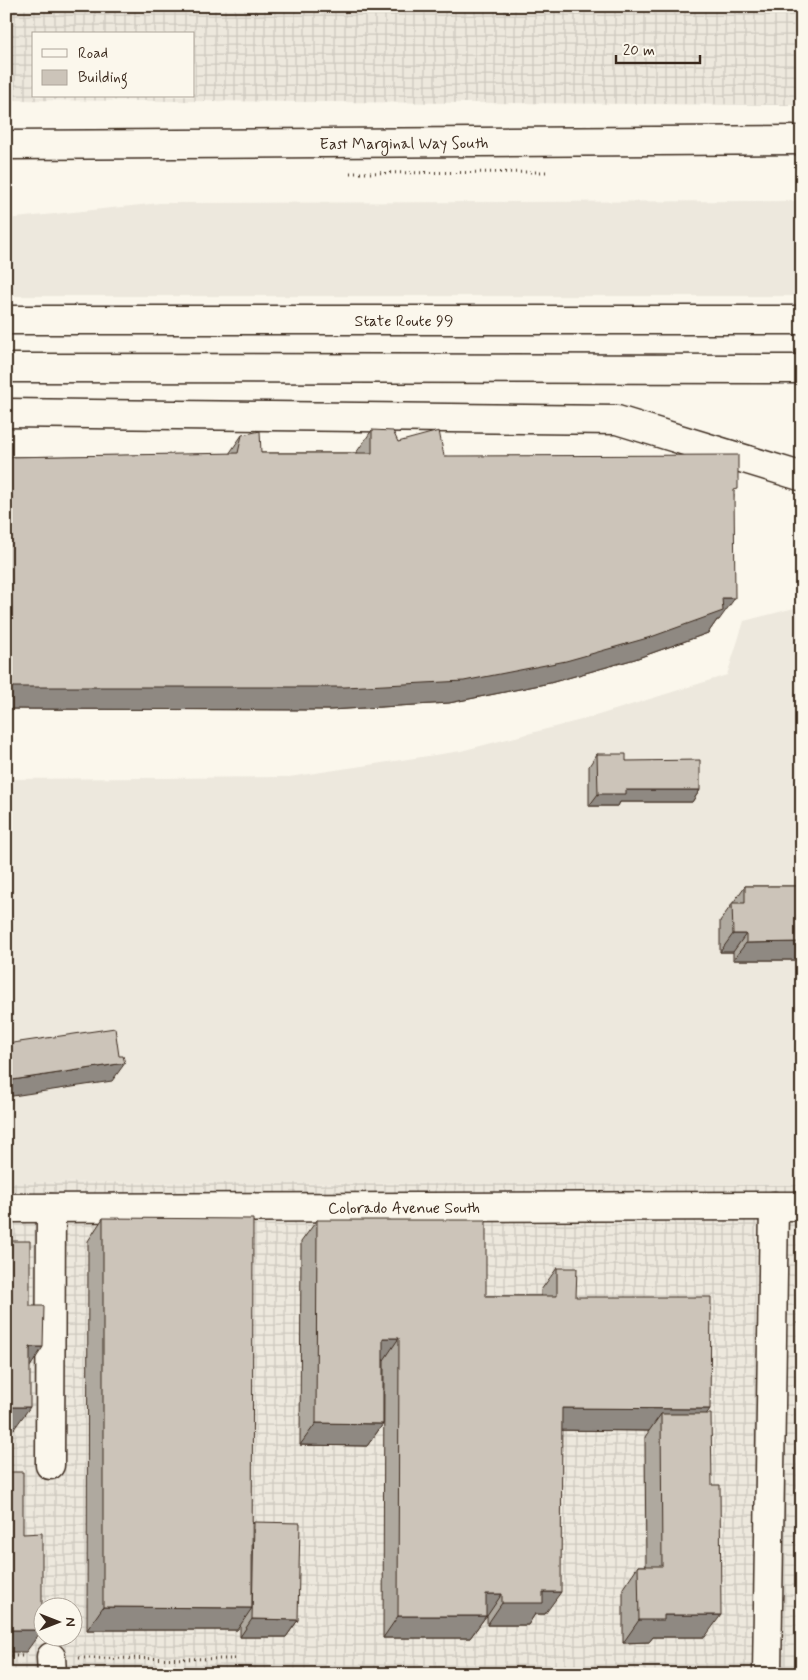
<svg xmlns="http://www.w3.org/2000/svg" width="808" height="1680" font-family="Mynerve,sans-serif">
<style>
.built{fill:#ede8dd}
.industrial{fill:url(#industrial-grid);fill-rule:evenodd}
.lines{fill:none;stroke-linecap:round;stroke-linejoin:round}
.minor-casing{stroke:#3b2a1e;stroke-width:31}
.major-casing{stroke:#3b2a1e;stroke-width:31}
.highway-casing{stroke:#3b2a1e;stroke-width:31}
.path{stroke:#3b2a1e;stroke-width:3;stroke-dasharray:1 4;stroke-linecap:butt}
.minor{stroke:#fbf7ec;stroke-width:28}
.major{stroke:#fbf7ec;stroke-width:28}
.highway{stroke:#fbf7ec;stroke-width:28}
.wall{fill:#afa99f;stroke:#3b2a1e}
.shaded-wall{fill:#8f8982;stroke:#3b2a1e}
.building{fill:#ccc4b9;stroke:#3b2a1e}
.labels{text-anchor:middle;stroke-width:4;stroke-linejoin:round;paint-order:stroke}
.street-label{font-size:16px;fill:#3b2a1e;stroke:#fbf7ec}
</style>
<defs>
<pattern id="industrial-grid" width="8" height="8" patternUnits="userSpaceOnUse" patternTransform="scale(1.25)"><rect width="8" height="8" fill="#ede8dd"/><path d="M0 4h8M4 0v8" fill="none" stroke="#ccc7bd"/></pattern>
</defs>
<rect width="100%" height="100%" fill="#fbf7ec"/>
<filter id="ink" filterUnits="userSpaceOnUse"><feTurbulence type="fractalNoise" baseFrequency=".02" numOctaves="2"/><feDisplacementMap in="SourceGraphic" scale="10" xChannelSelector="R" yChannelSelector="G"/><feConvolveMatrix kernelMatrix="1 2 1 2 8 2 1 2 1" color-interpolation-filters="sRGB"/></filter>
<g filter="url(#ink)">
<g class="built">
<polygon points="802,201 802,296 6,296 6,219 160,203"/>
<polygon points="802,606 802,1185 6,1182 6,779 289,777 461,751 589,718 727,675 744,621"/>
</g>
<g class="industrial">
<path d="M6,6h796v99l-796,-5zM34,34h160v62h-160z"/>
<path d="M6,1182l796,3v489h-796zM42,1608h30v30h-30z"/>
</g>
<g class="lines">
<defs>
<g id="minor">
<polyline points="6,413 617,420 800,476"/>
<path id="s1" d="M6,1208l796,-2"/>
<polyline points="50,1465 51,1208"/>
<polyline points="51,1657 52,1674"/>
<polyline points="767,1674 774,1206"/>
</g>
<g id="major">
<path id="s2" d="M6,145l796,-5"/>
</g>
<g id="highway">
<path id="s3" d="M6,320h796"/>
<polyline points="6,368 802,369"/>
</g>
</defs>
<use href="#minor" class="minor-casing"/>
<use href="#major" class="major-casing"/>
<use href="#highway" class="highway-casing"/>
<g class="path">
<polyline points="350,173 546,172"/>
<polyline points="6,1656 23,1656"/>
<polyline points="79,1658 238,1659"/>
</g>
<use href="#minor" class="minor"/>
<use href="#major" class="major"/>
<use href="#highway" class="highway"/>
</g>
<g class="wall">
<polygon points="372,430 398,442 444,456 734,495 719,620 717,620 708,633 635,659 550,683 449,703 330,710 6,709 6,457 229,454 242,435 261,453 356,453"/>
<polygon points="597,754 626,761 700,790 692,802 620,802 618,806 589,806 589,766"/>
<polygon points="745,886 802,886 802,960 733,960 733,952 720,952 720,921"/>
<polygon points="103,1218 253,1524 254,1522 298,1620 286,1637 240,1637 240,1625 237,1630 87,1630 88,1241"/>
<polygon points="317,1220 486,1296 541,1296 541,1290 557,1268 576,1297 707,1414 705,1637 653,1637 649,1642 623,1643 623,1588 638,1566 646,1566 645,1437 649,1431 561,1430 545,1614 535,1614 528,1625 487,1625 487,1616 486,1616 470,1638 383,1638 384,1360 383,1360 383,1424 367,1446 300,1445 301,1242"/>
<polygon points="802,1230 802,1493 797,1489 798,1236"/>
</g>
<g class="shaded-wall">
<polygon points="722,598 735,598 719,620 717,620 708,633 635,659 550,683 449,703 330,710 6,709 6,687"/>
<polygon points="626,790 700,790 692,802 620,802 618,806 589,806 598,794"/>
<polygon points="733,934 746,934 733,952 720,952"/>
<polygon points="802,942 802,960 733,960 746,943"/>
<polygon points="125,1063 112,1081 6,1097 6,1081"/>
<polygon points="383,1338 399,1338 384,1360 368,1360"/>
<polygon points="30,1347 43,1347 28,1370"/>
<polygon points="6,1407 30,1407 14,1429 6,1429"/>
<polygon points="562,1408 710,1409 695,1431 661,1414 649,1431 546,1430"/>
<polygon points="316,1423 383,1424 367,1446 300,1445"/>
<polygon points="543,1592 561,1592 545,1614 535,1614 528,1625 487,1625 502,1603"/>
<polygon points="486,1594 502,1594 487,1616 470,1616"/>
<polygon points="103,1607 252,1608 237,1630 87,1630"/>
<polygon points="664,1615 721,1615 705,1637 653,1637 649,1642 623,1643 639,1620"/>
<polygon points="398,1616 486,1616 470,1638 383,1638"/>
<polygon points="252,1619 298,1620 286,1637 240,1637"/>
<polygon points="6,1630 42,1630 26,1652 6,1652"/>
</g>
<g class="building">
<polygon points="372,430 393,431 398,442 439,431 444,456 738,455 738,489 734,490 735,598 722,598 723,611 651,637 566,661 464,681 345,687 6,687 6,457 238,453 242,435 260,431 261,453 372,453"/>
<polygon points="597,754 626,754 626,761 700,760 700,790 626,790 626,794 598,794"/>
<polygon points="745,886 802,886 802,942 746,943 746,934 733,934 732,903 745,903"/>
<polygon points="115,1028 119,1056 123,1056 125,1063 6,1081 6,1044"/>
<polygon points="103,1218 253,1219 252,1608 103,1607"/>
<polygon points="317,1220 486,1220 486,1296 557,1296 557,1268 577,1268 576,1297 711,1297 710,1409 562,1408 561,1592 543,1592 543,1603 502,1603 502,1594 486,1594 486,1616 398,1616 399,1338 383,1338 383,1424 316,1423"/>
<polygon points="6,1241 30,1241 30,1306 44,1306 43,1347 30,1347 30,1407 6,1407"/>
<polygon points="661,1414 711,1414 712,1485 720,1485 721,1615 664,1615 664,1620 639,1620 638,1566 662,1566"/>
<polygon points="6,1472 23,1472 23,1534 42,1533 42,1630 6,1630"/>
<polygon points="254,1522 300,1523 298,1620 252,1619"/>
</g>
</g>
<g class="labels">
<g class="street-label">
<text dy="6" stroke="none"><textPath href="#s2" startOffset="398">East Marginal Way South</textPath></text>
<text dy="6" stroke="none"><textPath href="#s3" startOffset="398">State Route 99</textPath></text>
<text dy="6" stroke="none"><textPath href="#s1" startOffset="398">Colorado Avenue South</textPath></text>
</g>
</g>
<rect width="808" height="1680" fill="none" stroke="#fbf7ec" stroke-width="25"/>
<rect x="12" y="12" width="783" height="1655" fill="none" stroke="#3b2a1e" stroke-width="2" filter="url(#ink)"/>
<rect x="32" y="32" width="162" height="65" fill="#fbf7ec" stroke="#aea59a"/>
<rect x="42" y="49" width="25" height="8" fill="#fbf7ec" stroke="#aea59a"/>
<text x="78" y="58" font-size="15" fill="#3b2a1e">Road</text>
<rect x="42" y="70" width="25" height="15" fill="#ccc4b9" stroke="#aea59a"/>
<text x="78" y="82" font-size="15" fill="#3b2a1e">Building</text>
<g transform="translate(58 1622) rotate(90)"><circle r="24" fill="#fbf7ec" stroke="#aea59a"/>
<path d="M0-4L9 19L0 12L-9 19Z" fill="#3b2a1e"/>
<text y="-8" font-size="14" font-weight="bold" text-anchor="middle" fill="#3b2a1e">N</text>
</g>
<path d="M616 55v8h84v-8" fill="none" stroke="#3b2a1e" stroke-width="2.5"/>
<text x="623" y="55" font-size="15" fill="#3b2a1e" stroke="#fbf7ec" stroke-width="4" paint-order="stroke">20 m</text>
</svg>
